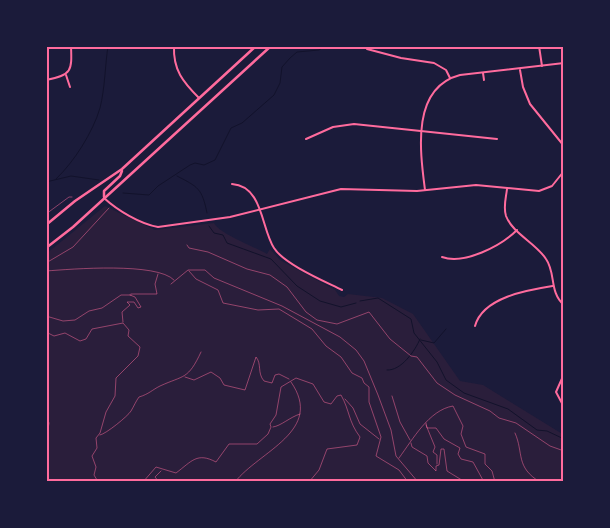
<svg xmlns="http://www.w3.org/2000/svg" width="610" height="528" font-family="Montserrat,sans-serif">
<style>
.green{fill:#2a1e3b}
.lines{fill:none;stroke-linecap:round;stroke-linejoin:round}
.stream{stroke:#12122b;stroke-width:1}
.path{stroke:#ff6b9d;stroke-width:0.5}
.minor{stroke:#ff6b9d;stroke-width:2}
.primary{stroke:#ff6b9d;stroke-width:2.5}
.neatline{fill:none;stroke:#ff6b9d;stroke-width:2}
</style>
<rect width="100%" height="100%" fill="#1b1b3a"/>
<path class="green" d="M105,206l50,24 59,-7c4,10 41,24 53,31l3,-5 10,11 55,30 4,6 5,1 4,-3 34,4 31,16 47,67 23,4 81,50v47h-518v-228z"/>
<g class="lines">
<g class="stream">
<path d="M177,176c21,11 25,12 30,37"/>
<path d="M56,179c18,-17 37,-47 44,-71 5,-20 5,-42 8,-62"/>
<polyline points="46,182 71,176 99,180"/>
<polyline points="123,193 149,195 158,186 190,165 195,163 204,165 215,160 231,128 242,123 274,95 280,83 282,67 290,58 297,52 319,50 325,46"/>
<polyline points="209,226 214,233 223,235 227,243 271,259 297,286 320,301 341,307 356,303"/>
<polyline points="360,301 378,298 411,319 414,333 437,362 446,380 464,393 508,409 537,430 547,431 564,439"/>
<polyline points="421,340 434,343 446,329"/>
<path d="M387,370c14,1 28,-19 33,-31"/>
</g>
<g class="path">
<polyline points="46,214 69,197 72,197"/>
<polyline points="187,245 189,248 208,252 247,269 270,275 287,287 306,312 317,320 337,324 369,312 390,339 411,356 417,357 437,383 455,395 490,411 499,418 516,423 550,446 564,451"/>
<polyline points="46,263 73,247 109,208"/>
<path d="M46,271c26,-2 111,-9 128,9"/>
<polyline points="189,271 196,279 218,290 223,303 258,310 279,309 312,329 326,346 341,357 352,373 362,378 364,383 369,387 369,402 381,437 376,456 399,470 408,482"/>
<polyline points="171,284 188,270 205,270 214,278 282,306 340,337 356,350 364,361 378,395 391,430 396,456 418,482"/>
<polyline points="131,294 157,294 155,284 158,274"/>
<polyline points="46,316 63,321 75,320 89,311 102,308 121,295 131,295"/>
<polyline points="123,322 122,312 130,305 127,302 134,302 138,308 141,307 135,297 130,295"/>
<polyline points="46,332 54,336 65,333 80,341 86,339 92,329 123,323 129,330 128,336 140,347 138,356 116,378 115,396 106,412 100,433 96,438 97,448 92,456 96,467 94,475 97,480 106,482"/>
<path d="M185,377l9,3 17,-8 9,6 4,7 21,5 11,-33c6,7 1,16 8,24l8,2 3,-8 4,-1 10,5"/>
<polyline points="392,396 400,422 410,440"/>
<polyline points="345,399 353,408 360,424 379,439"/>
<polyline points="46,415 49,423 46,442"/>
<polyline points="426,423 427,428 436,428 444,439 460,448 458,454 461,459 473,462 484,482"/>
<polyline points="426,425 435,447 433,452 437,455 437,464"/>
<path d="M273,427c8,-1 17,-10 27,-13"/>
<path d="M515,433c9,20 0,34 25,49"/>
<path d="M100,435c6,-1 28,-19 31,-24 3,-5 5,-10 8,-14 10,-3 13,-7 21,-11 24,-11 28,-6 41,-34"/>
<polyline points="411,443 412,447 427,456 428,463 436,471 436,466 439,465 441,449 444,449 447,471 465,482"/>
<path d="M399,458c14,-19 30,-48 54,-52l10,20 -2,8 5,13 19,7v10l7,7 3,11"/>
<polyline points="46,466 48,482"/>
<polyline points="131,482 134,482"/>
<path d="M143,482l13,-15 20,6c16,-12 21,-21 40,-11l13,-18h28l11,-10 3,-7 -1,-3 6,-9 5,-28 15,-9 17,6 11,18 7,2 6,-8 4,-1c9,16 7,26 19,42l-3,8 -30,4 -8,21 -10,12"/>
<polyline points="159,482 155,477 161,471"/>
<path d="M235,482c24,-31 90,-51 56,-100"/>
</g>
<g class="minor">
<path d="M174,46c-1,24 9,36 25,52"/>
<polyline points="539,46 542,66"/>
<polyline points="367,49 401,58 434,63 446,70 450,78"/>
<polyline points="520,70 523,87 530,104 564,146"/>
<polyline points="483,73 484,80"/>
<polyline points="66,75 70,87"/>
<path d="M46,80c26,-5 26,-9 25,-34"/>
<polyline points="306,139 333,127 354,124 497,139"/>
<path d="M232,184c31,2 29,44 42,64 10,16 50,33 68,42"/>
<path d="M507,189c-1,9 -4,18 -1,27 7,18 30,27 40,43 10,14 3,33 18,46"/>
<path d="M425,190c-5,-39 -14,-102 35,-115l104,-12"/>
<path d="M104,198c13,12 36,26 54,29l72,-10 111,-28 76,2 59,-6 63,6 13,-5 12,-15"/>
<path d="M442,257c22,8 59,-11 75,-27"/>
<path d="M475,326c8,-29 53,-36 78,-40"/>
<polyline points="564,374 556,392 564,407"/>
</g>
<g class="primary">
<polyline points="104,197 104,191 120,176 122,171"/>
<polyline points="46,225 75,201 122,169 256,46"/>
<polyline points="46,248 73,227 271,46"/>
</g>
</g>
<rect width="610" height="528" fill="none" stroke="#1b1b3a" stroke-width="95"/>
<rect x="48" y="48" width="514" height="432" class="neatline"/>
</svg>
